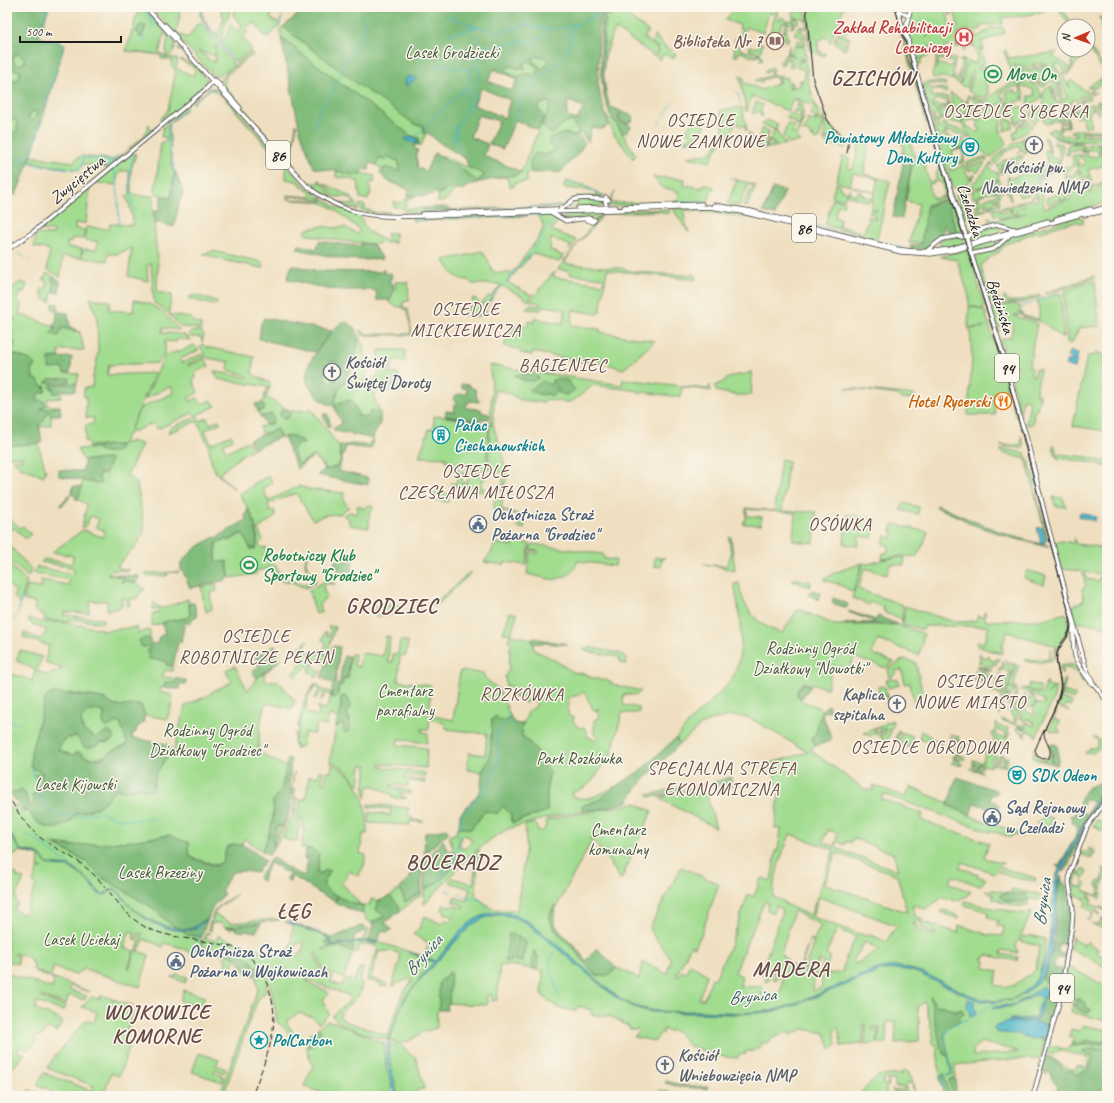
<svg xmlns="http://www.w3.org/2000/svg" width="1114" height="1103" font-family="Caveat,sans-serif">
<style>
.green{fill:#a1dc8f;stroke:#5e7c56;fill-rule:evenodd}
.forest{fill:#80bc7a;stroke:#4e6c4b;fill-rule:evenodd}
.water{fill:#4db7ca;stroke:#346a73}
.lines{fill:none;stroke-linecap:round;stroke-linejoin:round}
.stream{stroke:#4db7ca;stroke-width:1}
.river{stroke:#4db7ca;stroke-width:2.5}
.major-casing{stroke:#3c3935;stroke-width:5}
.major{stroke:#fff;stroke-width:3.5}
.tram{stroke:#1c1c1c;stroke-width:1}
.rail{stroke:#1c1c1c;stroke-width:1;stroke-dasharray:6 3;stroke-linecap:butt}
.major-bridge-casing{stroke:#3c3935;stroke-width:5;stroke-linecap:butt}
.major-bridge{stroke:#fff;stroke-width:3.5}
.labels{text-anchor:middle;stroke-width:3;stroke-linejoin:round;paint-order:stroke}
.shield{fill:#fbf7ec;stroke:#5f5e5a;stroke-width:1}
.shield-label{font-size:16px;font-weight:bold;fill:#1c1c1c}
.health-label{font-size:17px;font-weight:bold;fill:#be3a42;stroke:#fbf7ec;text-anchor:end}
.education-label{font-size:17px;font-weight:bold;fill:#785e54;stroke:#fbf7ec;text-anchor:end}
.park-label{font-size:17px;fill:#44563e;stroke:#fbf7ec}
.leisure-label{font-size:17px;font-weight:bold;fill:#27864d;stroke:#fbf7ec;text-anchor:start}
.culture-label{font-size:17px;font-weight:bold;fill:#0d838f;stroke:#fbf7ec;text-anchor:start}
.worship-label{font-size:17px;font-weight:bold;fill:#5b616d;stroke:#fbf7ec;text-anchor:start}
.street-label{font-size:17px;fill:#1c1c1c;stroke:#fbf7ec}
.food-label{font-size:17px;font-weight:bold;fill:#c56008;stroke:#fbf7ec;text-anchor:end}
.service-label{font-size:17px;font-weight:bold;fill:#4e5e75;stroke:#fbf7ec;text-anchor:start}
.neighbourhood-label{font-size:18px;letter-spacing:1px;fill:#684c47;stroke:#fbf7ec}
.water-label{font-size:18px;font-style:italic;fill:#305a62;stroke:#fbf7ec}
.district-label{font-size:21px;font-weight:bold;letter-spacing:1px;fill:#684c47;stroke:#fbf7ec}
</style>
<rect width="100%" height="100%" fill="#fbf7ec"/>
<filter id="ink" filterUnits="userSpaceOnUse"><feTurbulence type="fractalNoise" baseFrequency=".025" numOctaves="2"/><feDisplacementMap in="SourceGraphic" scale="8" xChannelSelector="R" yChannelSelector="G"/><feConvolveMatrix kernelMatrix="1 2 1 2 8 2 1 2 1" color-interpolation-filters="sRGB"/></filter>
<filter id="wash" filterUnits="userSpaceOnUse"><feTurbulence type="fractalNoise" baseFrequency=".012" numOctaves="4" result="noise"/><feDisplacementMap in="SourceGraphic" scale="16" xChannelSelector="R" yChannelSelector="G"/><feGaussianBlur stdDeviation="0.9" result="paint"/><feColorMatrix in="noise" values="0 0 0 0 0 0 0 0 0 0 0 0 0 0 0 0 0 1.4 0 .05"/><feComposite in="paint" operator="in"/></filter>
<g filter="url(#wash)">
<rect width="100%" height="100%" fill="#efdfc0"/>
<g class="green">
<path d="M126,7h5l11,3h1l-2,-3h3l31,36c1,7 -3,13 -10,14l3,-20 -4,-4 -5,21h4l2,4 6,-1 7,3 -2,8 17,8 3,-8 11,11 -2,7 -6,5 1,1 -36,30 -5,-1 9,-11 8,-39 -5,-6 1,-5 -11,-1v-4l-35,-4 12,-40z"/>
<path d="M150,7l4,1c7,-5 10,2 14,4l4,-3 7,2 1,4 -4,18 12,5 10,-15h3l16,19v3l1,-1 15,18v3c-6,5 -13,13 -21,9zM216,45l-1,17 -9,-4v-2l-8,-4 1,-1 16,5z"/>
<path d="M201,7h4l-3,2c0,11 6,17 13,25l4,-3 5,-13 -3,-7 1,-2 -4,-2h13l-9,30 -5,-1 2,4 7,-2 4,-14 7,7 5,-6 -9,-10 3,-8h39l-5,11 10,5 2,-6 -3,10 -13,11 -12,-16 -8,6 2,4 -6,5 10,12 -16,13 -32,-39 -4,-8z"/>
<polygon points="610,7 618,7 618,10 648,31 644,38 657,48 658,50 654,56 616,29 611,37 605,57 603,55 602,46 604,43 603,26 606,20 601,17 601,15 605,14 608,16 611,15 613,11"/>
<polygon points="736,7 775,7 778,14 769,13 763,33 746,27 739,49 756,55 759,54 749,50 761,54 763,60 759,61 761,59 760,56 756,57 752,56 751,57 742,52 741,53 738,52 738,56 734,56 735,38 739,37 742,29 739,29 740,25 725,20"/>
<polygon points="796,7 805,7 809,49 807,23 802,18 792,17"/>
<polygon points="808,7 844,7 830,43 830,40 825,37 818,41 818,50 821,51 821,53 823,54 825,53 826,54 824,56 811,51"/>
<path d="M916,7h11l21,4 -1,3 4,16 7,-3 -3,-14 -4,1 -1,2 -1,-5 51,-4h50c-15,10 -31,8 -48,11l1,6 -22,2v3l-7,2 3,6 15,-9 11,-1 2,6 -23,9 -1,-1 3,8 -2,1 -2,-3 7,25h-1l-5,-7h-1v3l-3,1 6,1 3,5 -1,5 4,14c-7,6 -15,2 -21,-3l6,-19 -2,-1 -5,17 -2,-2 -1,1 -4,-2 6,-19 -1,-1 -6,15 2,1 -2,3 -6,-4 2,-6 -1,5 3,1 5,-18h2l-5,-1 1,-1 2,-1 6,3 8,1 1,-9 -3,-7h-8l-1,4 -2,-1v-3l-1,-1h13h-2l-4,-16 -10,2 -2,13 4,1v1h-3v-1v1l-9,-1v1l-4,-1 -1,9 -7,-1 -1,-6 -7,-2 -1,11h-5v1h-2v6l-4,1c-6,-19 -16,-40 -1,-58z"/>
<polygon points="1057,7 1061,7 1074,26 1070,26"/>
<polygon points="775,16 778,16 777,19 780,20 781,17 787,20 786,22 783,22 777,35 780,37 783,31 788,33 786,37 789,38 787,42 784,41 786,39 785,38 783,40 779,39 779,38 778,38 769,35"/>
<polygon points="794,18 798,19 798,23 792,22 795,24 793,28 790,27 792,27 793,25 788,23 786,31 783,30 788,20 794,20"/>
<polygon points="843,23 849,25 847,32 839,29 837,31 850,38 848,43 847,42 847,40 837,36 838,33 837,32 839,26 842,25"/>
<polygon points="284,26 287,30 359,85 423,125 424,133 426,133 421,146 419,145 419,138 411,136 281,38 280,29"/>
<polygon points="799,26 804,26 805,29 801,28 801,31 805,34 805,39 794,34"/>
<path d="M899,26l5,13h1l2,6 21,78h-2zM907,51l4,10 17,60 -2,-3z"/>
<polygon points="655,35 664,46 676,54 673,59 664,54 660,60 656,57 660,49 652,43"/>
<polygon points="835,37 837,37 836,39 846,43 845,46 848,44 845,50 842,49 842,47 834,43"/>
<polygon points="798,40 805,41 805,46 799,46 805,47 806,53 801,56 806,54 807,59 805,60 799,58 803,60 799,60 794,66 793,66 792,67 789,66 791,61 785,59 784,63 781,65 780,63 786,53 789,54 787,55 787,57 791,59 792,56 789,55 795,56 787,53 790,45 789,52 791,53 795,45 799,46 796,45"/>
<polygon points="759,43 763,44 760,53 749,50 750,46 757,48"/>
<polygon points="1088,44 1092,49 1078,61 1067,76 1072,66 1073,50 1088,50"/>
<polygon points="179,48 181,48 202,72 180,60 183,60 189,64 191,61 183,52 178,50"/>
<polygon points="1006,50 1008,58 1037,55 1057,52 1054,54 1054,57 1059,61 1061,60 1069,67 1067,71 1064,75 1062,73 1065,72 1060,64 1054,64 1062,76 1058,79 1051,69 1057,77 1059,76 1053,67 1041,68 1041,65 1048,66 1048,64 1032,64 1032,66 1039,67 1039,68 1021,67 1021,65 1014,64 1014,66 1019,67 1021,70 1050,70 1050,72 1056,79 1041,87 1036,83 1046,83 1046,81 1040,80 1039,81 1037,80 1035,82 1029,79 1015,79 1014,75 1032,76 1023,75 1023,72 1016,71 1016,73 1017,74 1013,74 1004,52 1004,51"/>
<polygon points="1092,50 1107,73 1107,78 1106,76 1101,81 1107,79 1107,81 1106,80 1102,82 1102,84 1094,88 1094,90 1090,92 1091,94 1096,92 1091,95 1089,91 1093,87 1092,86 1088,88 1087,87 1106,76 1091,51"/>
<polygon points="251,52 253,55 242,62 226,76 224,85 286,157 294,138 296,124 297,126 290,162 294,165 294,167 285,159 220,83 220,79 224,77 226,73"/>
<polygon points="15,54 19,54 24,58 25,62 19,65 14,63 13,59"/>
<polygon points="536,56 544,57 549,62 543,70 532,60 533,58"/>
<polygon points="936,57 956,59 954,66 951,65 952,65 953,62 939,59 938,63 936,62"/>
<polygon points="529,61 540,70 533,76 529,73 522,75 519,78 506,72 505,70 508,66 516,67 522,69 521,65"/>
<polygon points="806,61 809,84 816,107 802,101 801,104 804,105 801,112 804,113 802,117 799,116 800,116 801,113 793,111 795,111 797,106 800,107 800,105 797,105 799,101 794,100 801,100 796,98 793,99 788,111 752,96 747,109 748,111 746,111 740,76 744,78 743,82 762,90 778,83 778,79 776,80 777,78 779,83 780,82 778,78 780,80 779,76 781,75 783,78 788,77 786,80 794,84 792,87 790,86 791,82 788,85 790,88 800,86 800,80 802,80 802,82 805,76 804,70 796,67 798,65 799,62"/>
<path d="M936,63l19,5 -2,2 -1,10 -9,-3 -10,1c-2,-5 1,-7 1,-11l1,2 2,-2v-2v2l-2,-1z"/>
<polygon points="772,67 774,70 771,71 773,76 776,75 777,78 772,77 762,80 762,83 755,81 760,78 761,80 761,79 771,75 772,76 770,71 765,73 765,71"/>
<polygon points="11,69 20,71 20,78 15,80 8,80 7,77"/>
<polygon points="1064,78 1070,88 1068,83 1071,80 1087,92 1087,90 1090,99 1084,102 1082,99 1087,98 1086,96 1080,97 1081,99 1072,101 1072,103 1068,104 1069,107 1074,105 1074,104 1083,101 1083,102 1074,105 1074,107 1067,108 1064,102 1052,107 1054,111 1044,108 1043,93 1045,92 1045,88 1050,86 1053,97 1057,103 1060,101 1054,88 1053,89 1056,100 1051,86 1056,82 1062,99 1064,99 1067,97 1062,84 1060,85 1063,96 1058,82"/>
<path d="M927,82h17l2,1v2l-18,-1v4l18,1 1,3 -1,1 -6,-3h-7l-2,6 17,1 1,4 -14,-2 -2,6 15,1v-2l-2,-1h4v4h-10l-2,5 -9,-8 9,9 -5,5 1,2 1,-1v2l1,1 4,-5 -1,-2 2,4 -4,6 1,4 5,-6 1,3 -1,-2h3l1,3c13,3 15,-1 22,11h-4v-3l-16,-3 -2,1v-3h-2l1,4h-2l-5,6 3,2 4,-5 -1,-2 8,4h11v9h-11l11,1v13l-6,2 -1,-1 6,-3v-11l-11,2 3,14 -5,3 1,3 11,-5 1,-2 4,11h2v4h2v-2l2,1v-3h2l-3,5 1,-2c-5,5 -10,8 -18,11l-3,-3 -19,-62 2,-1h-2l-10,-36v-3z"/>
<path d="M1023,82c12,0 18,6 19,17h-3l-5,4 2,6 5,-3 1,3 -3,10 -5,5 -5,-10 6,-1 -1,-3 -2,-1 -2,2 1,-2 -3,-2v-6h2l-2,-5h7l-2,-7h-3l-2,-2h-7l-1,-4h5l-3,-1z"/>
<polygon points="1013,83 1020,83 1020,87 1014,87 1001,92 1002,98 1005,97 1004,104 998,104 997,106 998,113 1002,113 1000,130 1001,130 1001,133 1006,144 991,158 988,157 974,142 962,124 944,120 943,121 939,113 941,109 951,109 950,111 960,116 962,113 964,114 962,123 964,117 973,119 973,117 965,114 974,116 974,120 968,120 965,125 978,133 981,129 977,127 979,122 976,121 977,118 977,119 980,120 983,102 980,102 980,100 985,99 986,100 984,115 987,115 989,101 987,100 987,98 1006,86 1007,87 1007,85"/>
<path d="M210,88h5l7,5 84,94 28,19 26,9c7,21 12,17 28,28 -18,3 -64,-4 -82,-9l-1,-3 2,-2 16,-3 11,2 11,-1 12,7 2,-2v-3c-11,-8 -27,-25 -41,-27 -11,-2 -21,-1 -31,-3v-4l23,2 2,-2 -16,-14 -10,-2v-9l-1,-4 -62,-69 -10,-7h-4l-13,10 -3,4 -1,-2zM289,196l32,3 3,2 -36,-2z"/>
<polygon points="1019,88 1021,88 1023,91 1022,91 1024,93 1024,97 1021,97 1024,97 1024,101 1023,100 1006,104 1008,98 1005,93 1011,91 1014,91 1015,90 1016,93 1020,93 1021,90"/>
<polygon points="950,93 967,103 968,101 966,100 968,95 969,95 967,108 968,111 972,110 974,99 971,98 971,96 979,99 975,113 976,114 964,112 953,107"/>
<polygon points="1097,101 1102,102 1098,104 1099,106 1107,101 1107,116 1106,117 1107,119 1102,113 1101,113 1100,111 1099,111 1095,103"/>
<path d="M547,102l4,1 1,31 12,-11 8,-2 7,11 -5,4 -7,-3 -17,5 4,12c-7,4 -11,6 -18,3l-6,17 2,3h-6l1,9 -13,1v4l-5,-1 -1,-7 -4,-2 15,-3 2,-2 23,-55 -6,-8 1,-4z"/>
<polygon points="756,102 763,105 760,112 763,114 762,117 760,116 761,114 757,112 755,114 752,113"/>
<polygon points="1018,103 1018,104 1016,105 1016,108 1021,107 1025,109 1026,120 1024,119 1015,124 1016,117 1011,116 1009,118 1009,121 1013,121 1012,128 1004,131 1006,105 1014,105"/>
<polygon points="1091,104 1093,105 1099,115 1093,107 1093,109 1091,110 1091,112 1089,113 1091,123 1090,124 1091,126 1085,127 1082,115 1077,118 1075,111 1069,111 1080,109 1080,108"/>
<polygon points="185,107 186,110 170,123 169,126 171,148 169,149 174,175 171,198 157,194 155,191 161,142 166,142 166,137 161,137 163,127"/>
<polygon points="742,107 747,130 746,131 745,126 741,126 736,123 727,137 725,137 720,143 710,162 687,157 711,153 724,133 720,111"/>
<polygon points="814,107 817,108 820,118 815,120 815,116 810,114"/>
<path d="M32,111h2l3,1c-1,4 -2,9 -7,9l-2,-2z"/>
<polygon points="1045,112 1051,113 1046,115 1047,118 1051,117 1052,119 1061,117 1062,118 1067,117 1066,114 1062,115 1062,112 1068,112 1069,127 1068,118 1068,127 1060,128 1060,125 1061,127 1067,126 1067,123 1060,124 1060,122 1067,123 1067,120 1050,121 1051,123 1045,124 1044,119 1042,118"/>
<polygon points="790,113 802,118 799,126 796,125 796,123 793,121 794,120 793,121 786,118"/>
<polygon points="823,113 828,123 842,136 824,138 825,124"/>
<polygon points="14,118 18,123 17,129 16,133 10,134 7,132 7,122"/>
<polygon points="607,118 613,119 636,155 633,159 614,134"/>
<polygon points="703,118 705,126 699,136 692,137 693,140 684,142 684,140 689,139 687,129 693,121"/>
<polygon points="803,118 804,118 800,128 801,129 799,132 798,140 800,141 789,144 783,136 788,123 795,126 792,133 795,135"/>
<path d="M806,119c4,0 10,4 15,0l2,1v6l-4,13 -3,1 -3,-2 1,-3 -2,3 -2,-1 1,-3 -8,-3 6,-9z"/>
<polygon points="767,120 778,124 776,130 770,128 769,126 769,127 761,124"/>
<path d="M1028,120l4,6c-3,6 -10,8 -16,12v1l-1,1 1,-2 -2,1 -1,-7 4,-1 1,-6 3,-1 1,3 5,-1 -1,-3 -4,2 -1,-2z"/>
<polygon points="149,124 151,132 108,168 82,164 80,170 30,162 31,156 73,162 79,157 83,156 115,160 144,136"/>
<polygon points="762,128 769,131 766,139 769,140 768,143 766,142 767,140 763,138 761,140 758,139"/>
<path d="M1052,129h9v2l-5,1v2h4l1,2 9,-1 1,1h5v-3h-4v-3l2,1v-1h13v1l-5,1v3l5,-1v2l9,-2 1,2 5,-1v-2h-5v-2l-9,2 -1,-3h20c1,6 0,8 -5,9l-30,4v-1l9,-1h-11l-13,-3 13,3 -1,1 -15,-4v-1l4,1 -11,-6z"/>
<path d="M774,130l4,2v2l8,10 -15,4 1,-5 3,3 1,-2 -6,-3 -2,4 2,3c-12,2 -22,-3 -21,-16l3,9 -1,-4 6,3 -2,4 -2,-2 5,5 -2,-2 2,-5 9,4 -1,3 -6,1h7z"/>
<polygon points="897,134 908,136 915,157 907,157 900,154 907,156 905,153 901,152 904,151 903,143 898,142"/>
<path d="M1028,135l2,1 -8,4 5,13 -3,1 -2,-4 -4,2 3,-2 -2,-4 -14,6 -9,12 -3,-2c7,-14 23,-18 35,-27z"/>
<polygon points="1044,137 1048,140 1051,156 1060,161 1054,166 1060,162 1062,168 1048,173 1045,178 1042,177 1044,178 1039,182 1042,174 1038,174 1040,176 1038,179 1035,171 1038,181 1034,187 1033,185 1031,186 1028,196 1027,195 1019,196 1017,192 1021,191 1021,189 1023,189 1024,193 1026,193 1024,186 1010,189 1011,201 1010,201 1007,190 1003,190 1002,193 1002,185 1003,185 1003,187 1007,187 1008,176 1009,179 1034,169 1038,173 1036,171 1042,170 1045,171 1048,167 1046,168 1047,160 1045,151 1049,150"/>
<polygon points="835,138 844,138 847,146 842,149 842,147 830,145 830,142 829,142 828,145 823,140"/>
<polygon points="1107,141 1107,148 1102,150 1105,153 1101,154 1099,143"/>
<polygon points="860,142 869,144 864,174 890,181 877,239 825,225 833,198 844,202 844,205 837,206 835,217 840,219 839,226 864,233 866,224 868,224 869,220 867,219 868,216 876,219 873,214 869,213 870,210 877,211 877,210 870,208 873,204 872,203 878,179 853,173 850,186 873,192 836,182 843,156 849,158 849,160 850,158 848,168 853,169"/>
<polygon points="1054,142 1063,145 1061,160 1057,146 1053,143"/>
<polygon points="1098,143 1101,154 1098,154 1098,150 1085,150 1087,153 1084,153 1084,146"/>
<polygon points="1070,144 1082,144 1083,153 1081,153 1081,149 1068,151 1068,154 1070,154 1066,155 1067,146"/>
<path d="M133,153l3,1 -5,16v15l1,8 8,3h14l-1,17 5,53 -1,23 1,3 14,3 -3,15 2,5 20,3 4,5 6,1v7l3,5 -2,6 -1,-5h-10l-3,-3 6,-3h4v-3l-17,-1 -20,-20 -7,-4 -3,-40 -4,3 1,15 -20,-5 4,-28 -15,6h-9l-1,7 -25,-3 1,-9 13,1 2,-8 -13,-2 1,-13 23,2 1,-5 24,1 -5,-22 -3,-6 4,-2 -1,-24h-8c-4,4 -4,8 -5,14l-19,-2v-3z"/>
<polygon points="434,153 486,175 477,181 455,164 452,164"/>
<polygon points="1104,154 1107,154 1105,156 1105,161 1107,161 1107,164 1088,170 1092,181 1089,182 1088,176 1085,177 1085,179 1082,182 1083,184 1086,184 1072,188 1071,183 1074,184 1082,177 1080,176 1082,174 1079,171 1078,173 1079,174 1071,179 1071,182 1067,175 1069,174 1071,176 1078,169 1076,166 1080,163 1083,166 1085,162 1081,158 1084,155 1096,157"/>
<polygon points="1073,155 1082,155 1077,160 1078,163 1073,166 1067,173 1065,171 1067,170 1065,170 1064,168 1066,165 1068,167 1075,160 1072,159"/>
<polygon points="388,156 395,160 398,160 400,170 397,171 389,168 382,175 379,173 382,169 376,165 380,158"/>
<polygon points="1019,156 1023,156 1022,159 1016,161 1017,166 1015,166 1014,163 1007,167 1010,171 1001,174 1003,163 1000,172 997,166 1004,160 1005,161 1006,159 1007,161"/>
<polygon points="984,157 987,159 986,162 985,159 966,166 967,168 984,162 985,163 977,173 974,169 968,171 966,163"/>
<path d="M923,159l6,23 5,-1v2l-6,2 5,14 12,-4 -4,-14 -5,1c-1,-5 1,-13 5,-17l6,23 2,1 13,42 -10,-31 10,32 -6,4 1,-4 -11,-35 -19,8 -6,38h-12l10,-39 -13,-3 7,-41 6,2z"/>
<polygon points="991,163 994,167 991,164 989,167 996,173 998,172 999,180 996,180 996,179 995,179 995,181 977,188 975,186 972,189 971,184 979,179 978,179"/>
<polygon points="336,171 350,174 360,175 362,173 375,176 374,183 371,182 369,186 371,192 368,200 360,198 358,181 353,180 353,179 336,177"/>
<path d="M1063,171l9,22 16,-7 -1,-1h2v1l6,-1 1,1 -2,2h-2l1,1 -2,2 -1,-1 -1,3 2,1 8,-8 -3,-1 4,-2 4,3 -3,-3 6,-2v4l-2,2v2l2,1v12l-90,26c-7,0 -11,-3 -16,-2 -12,0 -24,8 -35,5l-4,-14v-1l2,1 -1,4 3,7 7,2 17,-7 -2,-6 6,4 32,-8 -26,5 -1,-4 -5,2 -1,-6 7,-2 1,4h6l-1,-4 -5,1v-1l6,-2 2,1 2,6h6l-1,-4 -4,1v2l-2,-4 2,-2h-2l8,-3 3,5 4,-2 -2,-4 -3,1 -1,2 -1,-3 13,-3 3,2 4,-1 -2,-4 -3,1v2l-2,-1 3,-6 5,6 -4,-6 6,-1 -1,-4 -5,1 1,2 -2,1 1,-5 4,-3 3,6 2,19 27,-9z"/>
<polygon points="653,177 685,179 684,185 702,188 704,184 714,187 707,203 606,206 615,192 610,203 674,202 678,200 679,193 670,189 663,189"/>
<polygon points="730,178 756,185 747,207 743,206 753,185 749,184 739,206 727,204 737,180"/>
<polygon points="305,180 310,183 320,183 318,180 320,180 336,202 315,189"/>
<polygon points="1000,180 999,198 994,200 995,202 985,206 984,205 988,203 975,206 975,204 977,203 977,198 979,197 980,201 997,195 996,192 994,192 997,190 973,198 972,191"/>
<path d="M566,181l18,4 21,12 -29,2 -14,8 -110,4 1,-1 109,-4 3,-1 11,-8 21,-1 -1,-3c-14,-8 -20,-1 -33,-6z"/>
<path d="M324,183c13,8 31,11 34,27l-19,-6v-1l16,2c-4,-9 -11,-9 -20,-8z"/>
<polygon points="836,184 839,185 841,190 847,192 844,200 832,197 835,185"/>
<polygon points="90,187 86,223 75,223 75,228 85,230 83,239 72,238 71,243 67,242 67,247 82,249 80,258 63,256 60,277 47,269 50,250 34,247 36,234 53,235 54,231 39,230"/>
<polygon points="968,187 970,191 965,192 961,198 968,216 973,214 973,213 974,212 975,215 969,217 961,214 956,195"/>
<polygon points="452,188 455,190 445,201 438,202 438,194"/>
<polygon points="850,188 849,193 857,195 858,191 861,191 860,193 863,194 863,196 872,198 871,201 869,202 849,196 847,194"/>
<polygon points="1067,190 1069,195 1066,196 1067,199 1061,201 1059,193"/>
<polygon points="1058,194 1060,200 1048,204 1046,198"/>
<polygon points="412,195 416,196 407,200 405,207 408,209 423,208 424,212 410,213 409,211 404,212 403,208 394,207 393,201 400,203"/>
<polygon points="999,199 1000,205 977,213 976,208 980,206 981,210 998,203 997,201 995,200"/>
<polygon points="578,200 604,201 604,204 603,206 578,207 576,204"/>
<polygon points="361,204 365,206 365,209 377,213 390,212 390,213 374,213 361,211 359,205"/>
<polygon points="683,208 685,221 689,232 688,232 673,209"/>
<polygon points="685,208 716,208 755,216 755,218 685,210"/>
<path d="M669,209l1,1 -2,4 -9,-3 -56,3c-10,17 -29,30 -38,48l2,2 48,4c6,-1 8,1 13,2 9,2 61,7 67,4l1,6 -89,-10 -7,42 -2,2 -25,-4 -2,15 29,4v3l55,9 -29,26 -3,2 -12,-4 -31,-4 -47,-9 -1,3 -12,-2 1,-3 -17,-4 3,-7h3v-5l5,-8h5l1,-2 7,2 1,-5 5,1 1,-5 7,3 21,3 2,-14 -22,-3 -2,4 -15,-1 3,-4 11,1v-3l-10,-2 24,-29v1l2,-1 -3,4 1,1 48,7 2,-4 -1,-2 -33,-4v-3l-12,-2 44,-57 -9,12 11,-13z"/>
<polygon points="599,211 594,218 565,219 564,217 568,213"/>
<polygon points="527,214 527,216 413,221 412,218"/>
<path d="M538,214h16l8,5 19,1 -10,2 -11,-3 -9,11 25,10v2l-7,8 2,-4 -20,-8 -1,12 13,6 2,-2 -6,8 -26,-9 -26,29 24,13 2,-2 -5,8 -8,-6 -18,-9c-7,8 -12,15 -17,24l3,3 -4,-2 -3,1 -1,4c-6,1 -8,-2 -15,-1l2,-8 7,-1 -2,-7 3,-1 6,7 7,-9 3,1 9,-11v-2h-28l-4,-4c-13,0 -19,-10 -24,-20l29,-6 9,-3 6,9 4,10 5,3h13l5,-3 21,-29 6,-10 1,-7 -4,-7 -2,-1z"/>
<path d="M1077,217l6,1v4l-2,1c-8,-4 -33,7 -42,10l-1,-2 -18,7v1l-15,5c-4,12 -19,11 -24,23l4,15v8l-10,-30 1,-3 6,-3 16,-4 7,-10 10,-5z"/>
<polygon points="998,226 1001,230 999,233 970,242 971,240 968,240 969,236 981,231"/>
<polygon points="387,233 395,233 395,243 393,243 387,240"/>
<polygon points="956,237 963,237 965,244 946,248 943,248 940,246 940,243 942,240"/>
<polygon points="993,241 997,242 997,246 974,252 971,250 973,248 972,247"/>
<path d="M965,250l2,1 4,11 -2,-12 16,58c-6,2 -10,-3 -16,-2v-10l-12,-36 -16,-3v-1z"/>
<polygon points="213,251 262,262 264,267 263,268 223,260 203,254"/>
<polygon points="47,273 54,277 52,279 54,284 53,292 52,292 50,302 45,300 43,294 40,293 42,289 46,290 47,281 43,280"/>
<polygon points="1094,276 1095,278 1047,294 1045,293"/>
<polygon points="1095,281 1099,326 1078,328 1079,329 1071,344 1067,342 1064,292 1066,290"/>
<polygon points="19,282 27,284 24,293 20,293 18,302 22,304 19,314 54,326 55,328 52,333 62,328 80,332 84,350 59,350 59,357 49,358 63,368 64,373 79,374 77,383 51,385 51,388 56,393 61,391 61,398 47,399 47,406 60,406 59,407 51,409 41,409 44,406 44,401 39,400 36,402 36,398 39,397 37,394 45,392 45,389 43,388 46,387 41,386 36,379 33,379 32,368 34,366 34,364 30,360 10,353 15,342 11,341 13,335 7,333 7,317 15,320 16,318 7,315 7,294"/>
<path d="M395,282h13l1,19 -6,1v5l5,2 4,26h-50l-1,-5 6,4h44c-1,-9 0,-24 -10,-27 -6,-1 -7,-1 -12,-5l5,-12 2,-1z"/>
<polygon points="986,283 991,289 990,290 991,294 989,295 989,297 995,298 999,297 996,302 991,304 989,302 986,292"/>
<path d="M1059,293l2,1 3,44c-8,-3 -12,-9 -19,-14 -6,-4 -15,-5 -22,-7l-2,-2v-3h1l1,4 16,3v-17h-2l-1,-1z"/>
<polygon points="194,295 216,301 218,303 214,305 189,299 188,298"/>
<polygon points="1040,295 1040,297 1022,303 1006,303 1004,301 1004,296 1009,301 1020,301"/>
<path d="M90,298l20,3 -1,9 24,2 1,-12c24,4 29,13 46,30l-17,-2 -1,4 22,3 7,5 -14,-1 -1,3 -11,-1v10l-7,12 -49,2 -2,10 48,-2 -25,57 10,-22 33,-15 -2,-7 -26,13 20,-44c4,-3 8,-1 12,-4l1,1 16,-7 5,5 -19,9 2,4 20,-9 3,3 -17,7v2l17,-7 4,7 -15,7 2,5 -3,2 5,13 -10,5 2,3 8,-3 4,6 9,-4 5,6 -19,9 3,6 7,-3 3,6 9,-4 1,3 -15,7 6,14 20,-9 2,4 -10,5 3,8 21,-11 5,9 -9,4 -24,20 15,14h-1l-17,-15 -5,-12 -2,-14 -11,-25h-3l-27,11 2,-5 26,-11 -3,-4 -36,16 -3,-6 -26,11 -6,10 3,-1h5v-2l12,3 -15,32 6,3 4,5 7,43v5l-6,11 -21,23 5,3h6l1,2 -11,-1 -9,2v2l15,4 -3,4 2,1 3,-2 8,2 2,-1 9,8 -4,1 -4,7 -8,1 1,6 -4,1 -1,-8h-4l1,9 -15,4v-10h-17l-1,12 -25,-1v3l40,4 -2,4 -33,-4v3l-25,-2 1,-4 -11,-6 2,-7 -13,-3 4,-14 13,2 1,-8 27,5 1,-5 -37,-7 5,-6 36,7 1,-6 -33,-6 3,-3 28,5 1,-8 -21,-4 31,-22 19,7 3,-6 -9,-4 3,-8 -9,-3 -3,8 -4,4 -1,-1 5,-23 -9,-4 5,-20 17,4c-3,-11 4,-17 10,-25l-27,1 -6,-11 22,-1v4l22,-7 -32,1v-2l-4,-3 1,-16 7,-1 1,-6h-8v-21h-2v-9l8,-1 1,-11 3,-10 2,-14 -1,-35z"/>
<polygon points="1014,304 1020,306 1019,315 1014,315 1014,316 1037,323 1029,367 1032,368 1031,375 1034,376 1035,369 1040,369 1036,395 1040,395 1037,410 1034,411 1033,423 1028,425 1026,424 1030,401 1023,399 1020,412 1021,417 1008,365 1010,365 1011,368 1011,370 1009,371 1011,376 1016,375 1018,365 1009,364 1000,340 1011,337 1013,323 998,327 999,331 998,332 991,312 993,308 1001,305"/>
<polygon points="969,307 973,307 985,311 997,350 996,357 999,357 997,347 1018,418 1014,416 1015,414 1001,363 1007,389 994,393 995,415 968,415 972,358 970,329 984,327 968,328"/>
<polygon points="361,338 368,371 366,376 367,383 371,382 375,400 379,410 370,412 367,418 359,416 354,408 345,401 335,404 335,408 331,405 336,399 338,389 345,381 351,363 354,360 359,339"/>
<path d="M203,344l3,3 48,10 -2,14v3l18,9c1,6 -4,10 -3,15l24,13h5l15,-2 28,37 2,14 -3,6 -11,4 -13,-14 -15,8 -4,-6 -2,-10 7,-5 4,1c-10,-6 -11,-10 -23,-6l-4,-9 -15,5 -3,-7 13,-3 1,-6 -1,-4 -11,3 -3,-5 7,-3 -3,-6 2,-3 1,-6 3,-7 -50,-8 -4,-8 33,7 1,-2 -20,-6 1,-8 -22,-4 -7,-12z"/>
<polygon points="379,350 405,350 405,361 392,361 392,369 388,369 388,373 399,374 398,384 393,384 392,385 400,386 399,392 375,391 372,378 378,377"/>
<polygon points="1097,352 1107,357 1107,431 1073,426 1087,356 1093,356"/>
<path d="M332,361h4c3,8 1,18 -7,22l-5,-7 2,-8z"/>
<path d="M489,365l133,20 1,-6 85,10 2,-4 1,6 -29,-4 -1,10 -38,-5 -2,2 -2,-3 -46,-6c-4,4 -19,16 -24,17 -6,1 -16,-2 -22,-3l-4,4 -22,-3 -15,-8 -11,-2 -2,33v2l-3,-2 2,-39z"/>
<path d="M751,371l1,10 -1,14h-17l-18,-4 -1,-5c6,-2 11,-7 17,-10 7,-2 14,0 19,-5z"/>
<polygon points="846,388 914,395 916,398 901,399 898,395"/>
<polygon points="48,412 51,415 51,425 40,427 39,424 42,422"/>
<path d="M434,416l13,1 42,7 -3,47 -39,-7 -1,-6 -27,-1c3,-10 7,-18 10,-28h5z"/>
<polygon points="490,425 493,425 502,452 506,473 507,473 501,509 525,516 524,529 516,527 518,528 520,515 493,510 495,499 501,499 504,473 488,469"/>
<polygon points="1021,436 1024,446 1023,448 1007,447 1000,445 1014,445 1022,444"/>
<polygon points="38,443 46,472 45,472 44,476 20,467 13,460 22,460 22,457 9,457 7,455 7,446"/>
<polygon points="1054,445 1058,454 1088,457 1107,462 1107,467 1095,463 1057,458 1058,455 1055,454 1053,447"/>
<polygon points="1002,449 1025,453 1027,459 1029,459 1031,469 1033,472 1036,484 1034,486 1048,537 1047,540 1026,459 1002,453 1000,451"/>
<polygon points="781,459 788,461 782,511 816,512 814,543 793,541 795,513 747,509 747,516 762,517 761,525 743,524 746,518 746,508 774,511"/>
<polygon points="455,467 457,467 457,470 465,472 466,469 465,474 463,474 462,483 467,483 468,476 466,475 467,469 467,472 475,474 476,472 478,472 477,474 486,476 485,479 483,479 481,487 484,488 483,492 474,490 474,493 472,492 472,490 464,488 463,491 461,490 462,488 454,486 453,489 452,489 452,483 456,484 458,474 454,473"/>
<path d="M267,477h2l3,6 -9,5 5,13 31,-15 9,3 36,4c-1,7 0,10 5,14l-5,3 -3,4 -16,1 -12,5 -17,-27 -28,11 2,8 4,-2 2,6 -18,13 5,11 -4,4 3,4 4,-1 4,18h5l9,17 7,-3 11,5 10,-1 2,-6 -8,-9 -1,-6 2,-9h2c-1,2 -2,4 -3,6 -2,11 13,14 9,24l-10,5 -13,-6h-8l-10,-6 1,-3 -1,-2h-4v-3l-14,3v3l-26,4 -3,-16h-11v-19l10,-4 3,2 14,-8 8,17 5,-1 2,-13 -6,-21 -13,-21 14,-8v-2z"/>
<polygon points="436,491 449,494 448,502 432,499"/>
<polygon points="1053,497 1063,498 1066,507 1055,506"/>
<polygon points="903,503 919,507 918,514 901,510"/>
<polygon points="359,505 364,509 367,505 373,506 372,511 370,511 369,528 349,525 350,523 348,522 349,518 343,516 349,512 356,514 359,509 356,507"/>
<polygon points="846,515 851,515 877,519 872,538 859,536 858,546 844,544"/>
<polygon points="7,516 20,528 23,526 31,534 26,539 14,528 7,535"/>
<polygon points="893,524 928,532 923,545 916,557 902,556 882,559 883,553 887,553 889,546 883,544 885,536 892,538 893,532 891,531"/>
<polygon points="731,537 735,570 704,564 723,566 727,565 731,555 729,538"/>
<polygon points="1074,538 1076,544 1107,548 1107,575 1085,572 1087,579 1098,581 1099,577 1107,579 1107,627 1085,623 1076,623 1072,606 1084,601 1082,589 1086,586 1082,571 1062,569 1054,542 1063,541 1073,543"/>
<polygon points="514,541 530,544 526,565 505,562 504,565 484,562 491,553 495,543 513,546"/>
<polygon points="7,543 31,569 28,577 10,561 8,563 27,581 20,604 13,596 16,592 7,584"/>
<polygon points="532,544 603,554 605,559 616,560 615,566 613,566 578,561 573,571 566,576 554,580 527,574 530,552 538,554 538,551 530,550"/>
<polygon points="655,557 661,558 661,560 662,558 666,558 662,558 661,567 654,566"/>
<polygon points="898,557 905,558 904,565 890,564 887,575 865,568 858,589 903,605 902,623 902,619 885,613 885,611 883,611 884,608 870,602 869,605 852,598 863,563 868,564 882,560"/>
<polygon points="862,563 858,578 853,592 838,584 824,580 834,573"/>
<polygon points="1027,570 1046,576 1044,585 1024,578"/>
<polygon points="471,571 471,573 435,607 430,604 435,603"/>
<polygon points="179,572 167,573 167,576 146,576 146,573"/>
<polygon points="793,579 810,581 811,587 792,581"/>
<polygon points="325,581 329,581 336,584 323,584 324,591 327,596 319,605 322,612 316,614 309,590"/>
<path d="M739,583c3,26 19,43 43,50l16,-24 37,16h68l2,-19 43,14 10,2 18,-1 2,-6 5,2 2,-6v10l55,-1 26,-7c9,26 -10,25 -11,45l-1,1 2,-13 -49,-14 -5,15 1,6 -13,-3 10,4 -23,-8 1,-5 6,2 5,-17h-64l-2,4 -13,-4h-8l-1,2h6l17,6 -5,21 -41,-15 -6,14 22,8 -8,6 -32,-11 -4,13 -17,-5 -6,24 -15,-6 -1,2 -7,-3 -6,6 -1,7 7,7 14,5 2,3h2l-8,34 2,2 -6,3 2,2h3l-2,1 51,37 9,2v-6l33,12 4,-10 38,16 -1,2 36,16 40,13 -1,3 -9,-3 -2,3 -20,-6 -1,1 -107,-38 -2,5 42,15 -2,6 68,23 -5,15 19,5 -9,10 -32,-11 -2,6 18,6 -1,2 9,3 -6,7 -27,-10 -4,7 22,9 -6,5 -10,4 -12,-4 -17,12 -14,-5 3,12 8,3 -11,4 1,2 3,-1 1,6 18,5v-2l-16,-6 1,-4 3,-1 35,11 1,-8 29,10 15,1 1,-9 -7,-1 1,-5 -9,-3 -1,-6 -24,-7 1,-4 22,6 38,7 3,-2h4l-16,34 2,7 -16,-3 -1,4 17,3 -1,4 -31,-6 -1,3h-2v2l2,1 -1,7 14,3 -3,14 10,2 6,-2 2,1 23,-16 3,-24 -19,-5 3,-5 6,1 1,-2 15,4c0,12 -1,23 -6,34l18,5 2,13 -13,50h-3l2,1 -1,5 -2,-1v2l1,2 -3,9h-22l-63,6v15l-3,-2 -3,3 3,8 -1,7h-2l-5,-23 -4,5 -3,-31 -2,-3 -3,-1v-3l2,-1 -9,-37 -7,4 1,13v22l-24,2 1,-21h-9l-1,21h-8l2,-16 -8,-1v4h2l1,-2h3l-1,15 -12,1 1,-20h-2l-1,20 -23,2 2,-3 -2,-2 1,-2h-1l-2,-12 -4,4 2,15 -6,4 -1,-6 -4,-11 -22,-4 -13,6 -1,-3c-8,2 -17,6 -23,11l-3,-1 -2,4 -10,6v-2l-6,2 1,2 -7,1 -1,3 -12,-1 -13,-3 -25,-9 -2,-3 -2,-2v-2l-7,-6 -6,-2 -1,2 -6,-3 -1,5 -2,-2 -6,9 -21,-4 5,-6 -2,-2 -2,2 -6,-3v-2l-7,-2v-2l-13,-6 -18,-1 1,-4 -9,-4h-5l-3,4 -17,-3 -16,-13 1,-24 -26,-5 -17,-1 -3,35 -5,1v-6h-5v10l-42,-2 -8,8v17l-14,4 -14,9 -10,2c6,5 10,11 17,15l8,31 -8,1 2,6h-20l-9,-39v-13l7,2v-4l-6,-1 1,-2 -2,-1 -1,2c-16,-5 -45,-11 -56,-24l18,-16v-4l-45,-17 7,6 15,6 2,3 -5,4 -1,3 6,13 -10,10 -7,-7 -14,-4 -12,9 7,10 -3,3 -7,-8 -6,-5c-1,-14 -5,-27 -8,-40l-4,4 1,6 -7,6 -9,21 -27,77h-4l39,-107 -2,-10 3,-8 -7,-10 -25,-7 8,3 -4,11 -6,-2c5,-17 -19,-15 -23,-21l4,-13 5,2 -3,-1 -2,5 10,3 2,-5 68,23h4l14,-7 -2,-1 2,-8 -3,-2 -1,3 -3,-1 -5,13 -6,2 7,-21 -2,-1 3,-10 -3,-1 2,-2 40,15 -7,3 2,6 -6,3 21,-4 -1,2 11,4v-11l9,-1 4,-8 -4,-6 7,3 -3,11 12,2 45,14 6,-12 -16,-10 5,-4 7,-14 17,8 3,-4 5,2 3,-5 -9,-4 1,-2 -3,-1 1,-5 7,2 2,-2 11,3v-3l-10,-3 1,-5 12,4 4,-12 -21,-7 3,-4 21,6 3,-20 -2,-1v-9l5,-4 -4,46 18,13 24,1 9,-65 -1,-20 10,-2 3,8c9,2 6,-5 9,-11l88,-17 17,8 -31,69 -13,-20 -18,-23 1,5 -34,64 -2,-1c-2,3 -5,7 -5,11 0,13 14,22 22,31 8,10 16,19 25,29l11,-2 2,1 6,-7 11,4 12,7 4,-17 24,12 4,-15 -22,-30 32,-62 38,17 -18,51 -6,12 -4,-2 -15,31 2,1 4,-6 4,2 4,-9 17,11 -8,24h5l8,-21 3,1 15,-33 18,-51 6,1 7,-18 10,3 5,-31 2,1 3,-22 -6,-1 4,-35 -8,-30 37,-11 -53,-31 -9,-4 -15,-1 -20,4 -10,5 -21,19 -4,-6c7,-7 12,-15 18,-21 13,-13 31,-26 40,-42 12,-23 5,-67 0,-91zM828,830l10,3 -4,13 -11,-4zM790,834l44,16 -24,66 -25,-12v-2l-12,-5 1,-13 5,-21zM853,838l41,16 4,17 -62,-23 1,-7 8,4 1,-4 5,2zM836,853l61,22 10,37 -82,-28zM819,897l79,29 -6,6 -5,10 -16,-7 -5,1 -54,-19zM765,901l3,1 -1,8 6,3 3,-7 7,3 -22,64 5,2 -1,7 6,-3 4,-16h2l-3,17 9,-4 -2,15 -9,4 -11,-1 2,-9 -7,2 -16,-1 2,-10 -7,-3 12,-31zM794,911l18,10 9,4 -8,16 -3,-2 -11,31h-6l1,-1 -1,-4 -3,1 -3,-7 -3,-1 -3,-4zM837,929l19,8 -10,20 -4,15 -12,2 -5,-1 5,-17 -4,-2zM810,940l4,2 -11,30 -3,-1zM865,942l15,8 -25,14 -2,-3zM370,944l8,4 -12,33h7l7,2v3l7,1 1,-3 -17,-6 8,-26 10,-1 10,2 1,8 -8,25 19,-8 2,1 -11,16 -13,38 -2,2 -42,-14 -5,-4 1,-4 18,-18 3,-11 -2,-2 3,-14h-4l-5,13 -7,-2 -3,1 -2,6 -11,-4 2,-5 -11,-6 -8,-18 2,-1 8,19 20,7 9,-26 3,1 4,-8zM819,960l4,2 -3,13h-5zM814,978h8v9l-9,4zM939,1038h6l7,32v5h-5l4,-1v-2l-3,-16 -3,-1 -4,-7zM981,1042l36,9 1,1 -45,4v-7z"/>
<polygon points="216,584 217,591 210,593 212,609 206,612 201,587"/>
<polygon points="188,599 190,615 187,618 168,621 152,626 152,614 159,612 158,609 153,610 153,603 155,603 158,607 164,608"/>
<polygon points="377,605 399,605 398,613 376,617 371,614"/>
<polygon points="510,612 517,614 511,634 503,633"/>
<polygon points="28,618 40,622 61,622 102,629 101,631 137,627 138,633 150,630 150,639 145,638 151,645 150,648 166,661 167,665 173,666 173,671 165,670 162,677 177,679 176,683 165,682 164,688 161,687 160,692 172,695 171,708 167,719 145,715 141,705 115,706 103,698 68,693 37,734 31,752 42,772 42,775 36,776 42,778 39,790 33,794 32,797 34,802 31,807 28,805 29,802 22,790 16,792 9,792 7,788 7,672 32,681 35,670 16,660 20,650 42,657 37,671 49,675 62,669 45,662 49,646 23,637 24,633 41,639 47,630 30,623"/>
<polygon points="329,626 335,627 327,654 320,651 321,650 324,651 326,642 322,640 325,632 327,632 327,636 329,636 331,629 328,628"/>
<path d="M510,635l18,3 3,2 2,-1 1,11 19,9 20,13 15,3 1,2 13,3 3,-1 9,6 27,6 -4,4 -13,-1 -1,11 16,3v4l-3,1h-14l-11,42 -2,3 -4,1c-6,15 -16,30 -32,33l-1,4c16,7 30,-3 44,-10l-15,13 -19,7 1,5 -28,5 -34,9 -13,4 -14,8 -26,20 -43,47h-1v-13l18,-12 14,-22 -7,-21 8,-3 -1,-2 3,-5 4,2 15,-7 7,-10 18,-5 8,9 1,8 35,-13v-25l2,-11 -14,-26 -14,-14v-5l8,-19 4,-1 4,-5 -4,-4 -9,3 -2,-6h-5l-4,-2 -1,-8 -6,-1 -1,-10 4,-7 1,-21 2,-6 -4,-1zM584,692l8,15 1,4 7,-3 -4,3 4,6 -6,3v13l3,5 -2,2 -7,-3 -4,-10 -5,1 -6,-7 1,-3 -6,-3 1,-18 5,-1 1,1v-1zM462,835l6,1 4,5 -7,8 -6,-2z"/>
<path d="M386,636l4,1 -2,25h4l1,-8h5l2,-14 8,2 -2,13 -6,1 -2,25 33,4 -2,44h-7v3l6,1 -1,10 -29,-4 -1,6 30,3 -1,20 -46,-4 1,3 44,6v4l-20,-2 -1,3 21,3v2l-16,-2 -1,5 -17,-1v3l19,2v4l-10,-1v3l6,1v2l-14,-1v-3l-17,-9h-7l-2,12 -2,-5 3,-28h-6l-2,21c-9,-10 -14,-21 -29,-24l6,-36h3v-3h2l7,9 2,-12 -3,-8 3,-5 -4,-10h-5l-1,18 -2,2 -6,-1 -2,-3 -4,13 -9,-2 -3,10 -10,-1 -1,13 -7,2 -1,-5 1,7c-3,-5 -2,-11 -1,-17v8l7,-26 -4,12v-3l9,-29 1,3 -3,14 13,4 1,-4 -1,-6 7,4 3,-5 3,-8 -4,-4 -7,9 -1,-1 5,-6 -3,-3 -6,7 -1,-1 6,-8 -4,-5 -6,10 -2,-1 7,-11 -7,11 8,-10 10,8 1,-2 4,3 -1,3h5l3,-2 1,-8 4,-3 1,-6 4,1 3,-24h4l-1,11 5,2 2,-14 22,3z"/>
<polygon points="308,640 305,646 299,651 299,652 306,647 305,651 310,653 311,650 327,655 324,663 312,659 316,661 313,665 310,664 321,671 316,677 308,671 310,668 307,666 296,677 292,673 299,667 298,666 303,662 300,659 302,657 296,650"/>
<path d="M587,647l32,6c6,2 7,6 8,11l-6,-1 -3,-6 -33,-6 -2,-2z"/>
<polygon points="1051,648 1050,656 1052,660 1038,663 1025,661 1025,659 1032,661 1033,660 1049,658"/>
<polygon points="980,653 980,656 987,658 987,656 989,656 989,659 995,661 996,658 1000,660 998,660 996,665 993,663 992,667 986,665 986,667 992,670 977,666 977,665 984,667 985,665 978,662 980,662 979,660 982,661 979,658"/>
<polygon points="904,659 916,663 922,692 916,706 914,705 910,683 905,684 902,670 896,670 896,673 890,678 888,669"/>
<path d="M280,660l-16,14 1,7h13l17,20 -3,8 -11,-3 -15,-3c-7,16 -6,32 -8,49l29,15 -6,24 -8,9c2,21 -3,32 -11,51l-18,-13 -2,7 -9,-1 -8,8 -2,10 -6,3 -25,-7 -4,-6 -19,-17 -38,6 -54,5 -26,-3 35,19 15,15 52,31 18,17 11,4 5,6 14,2 -1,4h2l-4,9h-2l-2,5 -12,-7 -18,-5 -1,4 -19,-8 -5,12 -2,-1 5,-16 -2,-1 -3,7 -4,-2 2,-5 -5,-2 -6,16 10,4 -6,17 1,1 6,-19 14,5 -9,32 -56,-18 -9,6 -21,-8 -3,9 -18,-6 1,-6 -4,-3v-3l-15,-5 -1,2 4,1v8l-11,-3v-86l5,-2 5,1v3l7,2 -8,16v7l2,2 -4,5 3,2 5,3 4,-3 10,-26 -3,-2 4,-13 6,-2h-5l1,-12 -19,-5 -5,4 -8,1v-42l2,1v-4l-2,-6 5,4 3,-4 7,6 5,-1 3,2 3,7 15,9 21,-5 8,-10c12,-2 23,-5 31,-15 3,-5 4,-7 9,-9 12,6 14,-2 22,-1 5,0 9,1 14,1l3,-16 13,-19 3,1c6,-16 8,-33 13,-49l26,-12v-2l21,-10 -6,-12 9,-4 13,25 9,-13z"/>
<polygon points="1004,660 1015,664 999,715 996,711 997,709 999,710 1003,699 1000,698 1001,695 992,692 993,691 1003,694 1004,692 993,689 995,685 1004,690 1006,685 997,682 995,684 996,680 997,680 998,678 1007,681 1008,678 998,674 1007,677 1008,675 1010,675 1010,672 1001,669 1000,672 999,671 1000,667 1003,667 1002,662 1003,661 1003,664 1012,666 1013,664"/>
<path d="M1073,664l11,14 -1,5c-4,-9 -11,-17 -21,-14v6l-1,-1 -1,-8h-2v-1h2v1z"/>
<polygon points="1016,665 1019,666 1017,670 1014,686 1016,687 1016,689 1009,686"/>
<polygon points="976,667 992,671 985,670 984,673 991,675 989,679 983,677 982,680 988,682 988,683 972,679 973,678 980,680 980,678 974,675 974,673 976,673 975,670 982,672 983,670"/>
<polygon points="460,671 483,673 485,678 499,690 511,717 501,721 492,719 490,757 482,772 467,770 469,753 485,755 487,734 447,729 443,722 432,720 433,716 453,720"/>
<polygon points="891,679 898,680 900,685 888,688 886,680"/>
<polygon points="1064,679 1066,680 1063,691 1075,695 1074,699 1062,695 1061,698 1072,702 1070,706 1066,704 1064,709 1069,711 1058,707 1062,702 1060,700 1058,700 1059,702 1057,707 1056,706 1060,695 1062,685 1060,696 1061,695"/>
<polygon points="1047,681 1047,685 1054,688 1046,695 1056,686 1054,698 1041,725 1040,725 1041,726 1036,737 1035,736 1035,734 1027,731 1025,734 1025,738 1022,733 1020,733 1021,731 1024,734 1025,730 1019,728 1018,730 1020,732 1016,729 1017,727 1026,729 1026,727 1024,728 1018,726 1017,724 1025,726 1026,723 1023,722 1028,723 1028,722 1029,724 1034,726 1035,724 1032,722 1033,722 1033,721 1027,719 1026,720 1020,719 1020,717 1023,708 1024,710 1024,708 1026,709 1027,712 1035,715 1036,712 1033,711 1036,703 1044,705 1045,703 1043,702 1044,700 1037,697 1038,696 1021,690 1022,688 1042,694"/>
<polygon points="1030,683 1041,687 1039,693 1025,688 1028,689"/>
<polygon points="882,686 885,687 889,706 887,698 878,695 879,687"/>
<polygon points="1009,687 1018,690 1016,697 1014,697 1015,691 1013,690 1011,696 1007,696 1009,697 1009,699 1006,698"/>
<polygon points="1026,694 1025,697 1031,699 1032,696 1029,694 1035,697 1035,703 1034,703 1034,707 1033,706 1032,708 1022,705 1023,700"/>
<polygon points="1009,700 1010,700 1009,703 1017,706 1018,703 1015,702 1019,701 1020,702 1020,708 1015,725 1008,722 1007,723 1007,722 1005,721 1003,722 1003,721 1001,720 1002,720 1001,719 1013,723 1015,718 1012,717 1012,714 1008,711 1009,708 1017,711 1018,709 1006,704"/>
<path d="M95,710l9,2 -1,11 15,-1 4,3c-1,7 5,12 5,20 -21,7 -27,21 -48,8l-8,2 -13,-6c5,-8 8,-12 18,-13l9,12 19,-14 -8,4 -13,-8 -2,-11 6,-7z"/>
<polygon points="1057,710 1054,719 1060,721 1057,729 1060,730 1060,733 1051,731 1050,728"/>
<path d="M892,720l-6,3 7,-2 1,3 -3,5h-3l1,2 1,-1 1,1 -4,11 -6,-3 2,-6 2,1 1,-3 -2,-1 2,-1h-4l1,3h-2l-1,3 1,1 -7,-2v-2l-3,4 -7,-3 12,-5 -1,3 4,1 1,-3 -4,-1c9,-3 8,-4 16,-8z"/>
<path d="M997,723v3l11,2 -1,4 3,1 -2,4 -3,-1h2v-2l-10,-4 -2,3c3,5 9,4 13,5l-2,9h-2l2,1 -2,1 -14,-5 1,-1 10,3h2l1,-2 -11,-4 2,-3 -3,-1z"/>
<polygon points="898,731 913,736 910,744 909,745 911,746 907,747 898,742 902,734 899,733 897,740 895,739"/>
<polygon points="921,731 931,737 930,741 933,741 933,739 941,742 939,748 936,748 932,742 930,743 919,739"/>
<polygon points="950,734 954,735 952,735 951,739 955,740 955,736 959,737 958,741 968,744 957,742 963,744 960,754 955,752 956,746 958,746 959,743 949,738 949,737 951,737 952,735"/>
<polygon points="1093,737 1102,741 1103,740 1106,742 1107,741 1107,745 1105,744 1091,754 1089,752 1086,754 1085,752 1091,747 1090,749 1096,747 1098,744 1098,740"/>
<path d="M1049,745c4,7 3,11 1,18l-16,-4 -1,-3 2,-8c-1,7 3,11 10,12l5,-3 1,-6z"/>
<polygon points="986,752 997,756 996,760 993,757 991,763 994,764 995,760 996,760 994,765 991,764 991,767 980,764 980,762 982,763"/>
<polygon points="954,753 965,757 964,760 961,758 959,764 963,764 962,766 951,763 953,763 954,759 958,761 961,757 956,755 955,757 958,759 953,758"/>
<polygon points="1000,754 1008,757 1007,764 1008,767 1003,766 1006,759 1005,758 1002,766 996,765 999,757 1001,758 999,763 1002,764 1004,758 999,756"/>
<polygon points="973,760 980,762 979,765 975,763 974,769 976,769 977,765 978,767 979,765 983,767 982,768 980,768 979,770 982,772 982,773 977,771 978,768 976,771 970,769 973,765"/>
<path d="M332,764c27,11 37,42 35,70h-4l-3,20 6,1 -2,11 -6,10 -9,-5 -3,2 1,3 -6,6 19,22h-6l-17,-7 1,-1 -6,-2 -9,-9 3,-8 2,-1 1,-5h-5l-1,2 -4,1 -3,-1 3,-11 -2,-5 2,-2 -7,-6 -11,-1 3,-20h-2l1,-9 -3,-1 -3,23 -10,-1 -4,-3 10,-25 1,-23h1l-1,8 4,1 -3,20h3l3,-19h5l3,-23 9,1 1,-6h4l-1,12 3,1 1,-12h5z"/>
<path d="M294,772l-4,35c-3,13 -8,28 -15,39l-1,-3 6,-17 4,1 6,-20z"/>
<polygon points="704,785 716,828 660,799 666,797 666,796 657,797"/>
<polygon points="679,787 678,790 650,797 648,795 648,793 649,795"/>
<polygon points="368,804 409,808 408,816 412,817 412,820 423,821 423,822 410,821 410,825 369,823 369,812 390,815 391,809 368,807"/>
<polygon points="1044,816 1053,818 1049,827 1036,824"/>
<polygon points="1097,820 1105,823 1102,831 1093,826"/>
<polygon points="1089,848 1094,850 1095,853 1092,858 1079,854 1081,851 1093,855 1093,853 1088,851"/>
<polygon points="1002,868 1036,878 1035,881 1014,878 998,872"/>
<polygon points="1083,868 1087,871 1083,881 1082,883 1083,880 1081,878 1082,875 1077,875 1076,880 1074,883 1076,884 1071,882 1071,884 1075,886 1083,887 1083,884 1086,883 1084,890 1090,894 1091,899 1087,896 1092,900 1090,904 1093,905 1093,904 1097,907 1098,906 1105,909 1104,910 1097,907 1096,909 1100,914 1100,915 1098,915 1099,914 1095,911 1089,921 1086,918 1089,920 1093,912 1084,907 1086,902 1084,901 1085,899 1077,895 1075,895 1075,897 1073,897 1070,880 1072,870 1080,874"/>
<polygon points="1102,868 1107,871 1107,879 1104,880 1101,889 1102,887 1103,887 1101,891 1102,895 1100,899 1098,898 1101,893 1100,892 1097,897 1084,890 1096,895 1098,894 1100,883 1099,887 1096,886 1098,881 1101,882 1102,879 1103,879 1104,871"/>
<polygon points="400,889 405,902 421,893 422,895 412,901 412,902 400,911 398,904 390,896"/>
<polygon points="991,889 1007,893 1005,893 1003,899 1005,901 1017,902 1022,894 1011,894 1012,889 1041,895 1038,900 1029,899 1028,906 1022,905 1022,907 1000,902 1000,900 993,899 993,894 985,891 991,891"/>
<path d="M237,894l-18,13 -5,7 17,9 42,-4h7v1l-55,7 -4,-4h-9l-2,5 2,2h-4l2,-8v2l4,-9 -2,4c0,-11 16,-20 25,-25z"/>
<polygon points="371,899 379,901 376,910 385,916 371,923 365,919 366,916 362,914 363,905 370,904"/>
<polygon points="944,910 959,916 959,919 940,912"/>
<polygon points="1107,912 1105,919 1107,920 1107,921 1105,920 1102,927 1104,928 1107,923 1107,939 1106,940 1106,936 1103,928 1100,928 1091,923 1092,922 1093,924 1099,925 1102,918 1103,918 1102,926 1105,920 1104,919 1104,918"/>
<polygon points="1072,936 1072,939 1085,945 1087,942 1098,949 1097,953 1107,959 1107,968 1070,948"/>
<polygon points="1067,966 1107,987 1107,1021 1071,1012 1073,1005 1085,1007 1079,999 1075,1000 1062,995"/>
<polygon points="36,972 90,992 71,986 69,990 87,996 84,1000 69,995 66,1004 41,996 42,998 65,1006 63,1011 36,1002 36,1010 57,1018 63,1022 56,1032 48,1028 40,1037 35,1035 34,1039 37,1040 29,1050 19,1047 17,1050 25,1054 7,1074 7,978 9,974 52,988 54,980"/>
<polygon points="176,974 187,977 185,983 172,977 175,977"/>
<polygon points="184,990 205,997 200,1006 180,1001"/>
<polygon points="101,995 133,1006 131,1012 133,1013 123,1042 130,1045 119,1076 111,1073 104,1094 109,1096 27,1096 29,1090 49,1096 52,1090 37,1085 44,1073 92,1091 94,1086 47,1068 52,1060 86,1020 94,1023 97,1012 82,1007 91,997 100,999"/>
<polygon points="327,1021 334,1022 384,1043 386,1067 391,1082 392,1096 330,1096 304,1086 313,1065 307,1051 307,1046 311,1047 312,1037 321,1031 318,1028"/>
<path d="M1082,1025l24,5v9c-5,5 -27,5 -33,3l1,-4 -5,-1 2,-8 9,2z"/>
<path d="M1107,1044v4l-24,2v3l10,4 -4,12 -10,6 -13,-3 -5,-4 1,-3c5,3 8,5 14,4l1,-3 10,2 2,-10 -30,-8 -6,5 -6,-3 2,-7 16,4 4,-1 1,-2z"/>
<polygon points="199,1053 219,1060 216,1065 226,1069 224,1073 215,1069 214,1072 224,1077 222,1082 192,1072"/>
<path d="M903,1071l5,1c5,8 6,15 7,24h-1l-2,-13h-4l-2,2 1,9 -4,-1v-2l-10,2 -1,-4 3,3 1,-2h4v1l2,-1h2v-3h-9v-8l-4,2 -1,-2 -2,1 1,7 -2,-3 1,-5 -5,1v5h3l1,2h-1l1,3h-1v6h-29l21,-20 23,-2z"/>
<polygon points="660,1090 680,1094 680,1096 654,1096"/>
</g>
<g class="forest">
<path d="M7,7h42l-10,30 26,7 -33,110 -16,41 -9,-2v-44l3,-3 -1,-3h-2v-11l3,2 6,-2 1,-3 1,-6 -4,-4 -7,3v-45l1,3c4,1 9,1 12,-2v-7l-9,-2 -4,8zM15,54h4l5,4 1,4 -6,3 -5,-2 -1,-4zM32,111l5,1c-1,4 -2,9 -7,9l-2,-2z"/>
<path d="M307,7h292l-1,76 3,17 8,25 -7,4 -10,-2c-3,4 -2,10 -4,15l-8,-9 -2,2 7,8 -6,9 -18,20 -29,1c-4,-7 -2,-16 4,-20 7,3 11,2 18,-3l-5,-5v-7c12,-3 13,-7 25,-2l5,-3 -7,-12 -8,2 -12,11 -3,-1 -7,-7 9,-23 -4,-1 -8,3 -1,4 6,7 -6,14 -23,-10 -12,29 -14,-5 10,-23 -21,-6 -8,22 18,7 -4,12 38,16 -3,2c-14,3 -46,7 -56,16h-9l-2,-2c-9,3 -26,9 -35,8 -4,0 -6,0 -10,0l3,-6 -24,-10 -4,-5 2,-7h5l8,3 3,-1 -2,-10h-3l-7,-4 -3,4 -5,-2 -4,7 -6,-2 -1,7 -6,-1 -3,6 -10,-1 -14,-3 -22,-3 -14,-37 -19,-93 130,98 8,2v7h-4l-1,3 4,2 -2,4 2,14 8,3 8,-18 18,11h3l22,17 8,-6 -17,-8 -2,-8 -26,-16 -12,-10 -4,1 -1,-9h-7l-57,-40 -72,-55 -3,-4zM536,56l8,1 5,5 -7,7 -10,-9 1,-2zM529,61l11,9 -7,6 -7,-3 -7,5 -13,-6 -1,-2 5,-4 15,4v-4l-4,-1zM494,69l23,10 -5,12 -24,-10zM481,88l29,12 -5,18 -31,-13zM568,101l16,6 -7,13 -10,-4z"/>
<polygon points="601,7 610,7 614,11 609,16 605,14 601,15"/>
<polygon points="1107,14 1107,31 1104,32 1100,26 1103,24 1099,18"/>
<path d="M604,16l2,3c-4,10 -1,14 -2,23 0,4 -1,8 -1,13l2,2c-3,16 0,34 5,50l11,4 -3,5 1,5 12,5 -4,7 -3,-1 -1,2 -10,-16 -3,-3 -6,-19 -3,-21v-58z"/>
<polygon points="140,25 146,26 142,38 139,37 139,33 135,32"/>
<polygon points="622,112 633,116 632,122 629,121 628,124 620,120 619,117"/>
<polygon points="904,158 912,160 902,219 893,217"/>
<polygon points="176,172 179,181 182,187 183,194 179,203 174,227 159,223 155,224 155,211 160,210 161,196 171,198 174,175"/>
<polygon points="773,188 785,191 775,215 763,212"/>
<polygon points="947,199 957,234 949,236 947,225 945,225 942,238 931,244 929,248 922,250 910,248 910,246 919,245 921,243 927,206"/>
<polygon points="445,207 453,210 452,211 424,212 423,208"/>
<polygon points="319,241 355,246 361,246 361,243 374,245 374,247 383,259 363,260 343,259 297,249 299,245 317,249"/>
<polygon points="292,265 318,271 381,272 384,269 384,274 389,273 390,272 392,276 389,283 393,284 394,290 389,302 388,300 377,300 376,298 377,295 375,290 347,290 327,289 287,279"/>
<polygon points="54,277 60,281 59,293 53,292 54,284 52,279"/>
<path d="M53,303l5,1 1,8 9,1 2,14 10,5 -18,-4 -3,8 -5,-1 -3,-2 4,-5 -1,-2c3,-9 6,-11 -2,-18z"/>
<path d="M264,318l68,13 11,-10c24,8 15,27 8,44 -3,5 -3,12 -6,17 -2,2 -5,4 -6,7 -4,7 -1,11 -8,16 -9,-3 -12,-6 -17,-13 -2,-2 -5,-5 -6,-8 -8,-17 15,-39 23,-52l-16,20 -56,-13 2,-15zM332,361h4c3,8 1,18 -7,22l-5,-7 2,-8z"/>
<polygon points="7,340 15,342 11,353 30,360 34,364 35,366 32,368 33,378 38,380 41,385 46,387 43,388 46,389 45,392 37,394 39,397 36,398 36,401 39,400 44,402 45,406 41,409 52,409 53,407 59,407 60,406 61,415 51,415 48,412 43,422 39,424 42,443 7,446"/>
<polygon points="72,357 70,373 64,373 63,368 49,369 49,358"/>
<path d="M522,374h12l5,4c-8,5 -18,3 -25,-3z"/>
<polygon points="70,378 69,382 45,383 50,379"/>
<path d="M557,379l10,1 8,10 -9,5 -11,-3 -2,3 -3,1 -1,-2 -8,1 -11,-4v-2l3,-1 10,-7c3,3 4,2 8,4 4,1 4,5 9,5l-3,-2v-4l-6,-1 1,-3z"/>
<polygon points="77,383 75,391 61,391 55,394 53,393 54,389 49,387 51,385"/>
<polygon points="461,384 469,385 471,388 475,389 477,398 479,400 479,402 469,401 468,404 466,404 466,408 481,409 481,412 489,414 488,419 483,419 481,421 445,416 446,411 455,412 454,405 458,405 453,399 454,396 460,394 466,394 467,389 462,388"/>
<path d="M349,400h3l7,16 8,2 3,-6 9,-2c3,9 1,17 -5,24l-3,15 -25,-3 -8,25 30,7v7l-51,-10 8,-6 -11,-13 -17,13 -13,-32 9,-1 4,3 5,1 2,4 -4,-1 -7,5 2,10 4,6 15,-8 13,14 11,-4 3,-6 -2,-14 13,-2 15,1 6,-6c-12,-3 -26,-6 -38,-8l-2,-2 2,-2 5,-2 2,-3c-4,-6 -7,-11 -7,-18z"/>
<polygon points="262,403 265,409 258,412 255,404"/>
<circle cx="285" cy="414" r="5"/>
<polygon points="326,413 328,415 331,426 329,427 328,427 323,415"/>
<polygon points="272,414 274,419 272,424 266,425 261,417"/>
<polygon points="277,429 280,437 254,449 249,440"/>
<polygon points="121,445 117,452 99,452 99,448 89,449 89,446"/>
<polygon points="111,459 106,474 99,473 98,478 101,481 100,484 59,476 59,470 83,471 84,460"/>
<polygon points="73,486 82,487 78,500 75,499 76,496 71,494 66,502 61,506 60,505 72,492"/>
<path d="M937,505c36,16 72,33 111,40v2l-36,-9 -44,-15 -5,-4 -27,-12z"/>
<path d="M248,509c8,12 10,27 8,40l-6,-1 -8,-15 -13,8 -3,-2 -10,4v19l11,-1 2,17 -3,1v1l-36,8 -6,-14 -3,-3v-9l15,-14 18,-11 2,1 30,-18 -1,-3z"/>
<polygon points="340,560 353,561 352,571 338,572 338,567 335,567 334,561"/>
<polygon points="108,574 139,576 139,579 135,579 136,582 134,583 126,581 123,583 121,581 124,580 124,578"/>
<polygon points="812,590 821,593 818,600 809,595"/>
<polygon points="833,598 848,604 847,608 832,603"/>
<polygon points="189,603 194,603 197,616 193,618 189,624 185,622 181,642 178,642 173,666 166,665 166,661 149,659 147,650 150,648 151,646 142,647 139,640 145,638 150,639 150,643 157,644 159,637 165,633 162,624 168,621 187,618 190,614"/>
<path d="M849,611l27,9 2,-4 19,8h-54c10,-3 21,0 32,-2l-27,-10z"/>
<path d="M535,638l3,1 29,5c-11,2 -22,-3 -34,0v-5z"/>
<polygon points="275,646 280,660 257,678 252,671 257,668 259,665 255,657"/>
<polygon points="333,646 340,647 335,684 339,684 344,656 349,656 348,678 344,678 342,685 339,686 337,696 334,698 331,696 333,684 321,677"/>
<polygon points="177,679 186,680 186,684 179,684 180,689 164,688 165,682 176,683"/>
<polygon points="804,683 811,686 802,698 797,695 798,688"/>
<path d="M51,693l39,3 13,2 12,8 26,-1 4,10 -2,8 -6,4 -1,5 -4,3v3l34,6 5,3 -2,7 -13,19 -3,16 -3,2 -12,-4c-7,4 -13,6 -21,2 -5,2 -6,5 -9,9 -8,10 -19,13 -31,15l-8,10 -15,6 -12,-4 -9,-6 -3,-7 -3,-2h-4l-11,-14v-3l10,-4 2,2 5,11 -1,3 3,2 3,-5 -2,-5 1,-3 6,-4 -2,-3 4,-2 1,-7 -6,-2v-2l6,1v-3l-11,-4v-16l14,-53zM96,710l8,2 -1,11 3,4 12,-5 3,2c0,8 6,13 6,21l-11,4 -16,10 -13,-1 -8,-6 -8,3 -13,-6 5,-8 5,-4 3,1 5,-2 9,12 11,-2 4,-4 5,1 8,-3 2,-3 -6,-6 -13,7 -13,-8 -2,-11 6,-7z"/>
<path d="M343,696l3,1 4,4v6l-3,5c2,10 3,9 1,20l-3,1 -2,-3 1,-5 -4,-2 -1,3h-3l2,-9 2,-2 1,-18z"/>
<polygon points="828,705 830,710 822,713 832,740 816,746 811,738 815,735 822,710"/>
<polygon points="496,716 501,721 511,717 514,723 523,724 521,729 523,732 521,735 535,748 550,774 547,785 547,811 512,823 511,815 503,806 497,814 485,811 471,829 463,828 459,826 460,814 475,798 481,789 482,772 490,757 492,719"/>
<polygon points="676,738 680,744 644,779 630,797 629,801 605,808 583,811 582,806 601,799 616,786 640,771"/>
<path d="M1052,744l5,1c2,7 2,13 0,20l-6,-2 2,-10 -4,-8h3z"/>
<path d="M288,759h3l-2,29 3,1 -3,22 -6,16 -6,-1 -4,14 1,6 -5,9 -7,-4c8,-19 13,-30 11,-51l8,-9z"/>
<polygon points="731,777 732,787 716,792 714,782"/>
<polygon points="957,777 998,791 996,794 992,794 990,799 999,805 997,811 974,803 970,815 947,805"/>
<polygon points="1104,781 1107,782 1105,790 1097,797 1059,869 1056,865 1059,866 1076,835 1077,824 1071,823 1072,820 1070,815 1073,816 1077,809 1087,814 1093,803 1086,799 1082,807 1079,803 1082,798 1081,797 1089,787"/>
<polygon points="1104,794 1099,808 1087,824 1067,869 1062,872 1099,799"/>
<polygon points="447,829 448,833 424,854 425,833"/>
<path d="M169,835l20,8 -1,9 4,6 23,8 8,-4 3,-14c13,-11 29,5 39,12l-8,13 -13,-2 -12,1 -11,19 3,2 -4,6 -7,7 -12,31 -14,-2 -5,-6 -11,-4 -18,-17 -52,-31 -15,-15 -31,-18 15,2 61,-5z"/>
<polygon points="443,840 448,851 451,850 454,852 457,863 442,879 424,891 424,861"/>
<path d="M306,849c7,0 10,2 14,7l-3,1c3,5 0,8 1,13l-2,3 3,1 4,-1 1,-2 5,-1 -1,6 -2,1 -1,4 -2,4 9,9 6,2 -3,4c-15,-3 -28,-17 -43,-24l-2,5 -3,-1 2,-7 -8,-3v-2l-11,-5 -5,9 -2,9 -5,-3 14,-21 20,14 13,5 3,-17h-4z"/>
<polygon points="422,861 421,893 405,902 400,889"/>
<path d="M1061,876l1,5 4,4c0,6 4,14 5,22 1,13 -3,26 -5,38l-4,-1h-4v9l7,1 -1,4h-7l-2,2 -1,8 8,1 -3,22 -6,-2v-4l2,-1v-1h-6l-1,-2 -4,1v-2l-2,-1c19,-30 10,-70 19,-103z"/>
<polygon points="1005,893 1026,894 1028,899 1024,902 1005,901 1000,897 1000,895"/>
<polygon points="390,896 398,904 400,911 385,922 392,930 387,932 381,931 378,942 369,940 373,925 371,923 385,916 376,910 379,901"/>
<polygon points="339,897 354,904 363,905 362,914 334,902"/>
<path d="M555,905l2,1c-9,17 3,26 15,37 5,6 10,12 14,18l11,-13 19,20 -6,7 -2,-1 -2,2h-9c-9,-10 -17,-19 -25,-29 -8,-9 -22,-18 -22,-31 0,-4 3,-8 5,-11z"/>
<polygon points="261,923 256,932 244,930 243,932 236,930 236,928 231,927 231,929 225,927"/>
<polygon points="361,926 362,926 365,931 355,935 353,941 353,952 342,948 342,946 328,947 325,941"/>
<polygon points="509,933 514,934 510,962 505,961"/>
<polygon points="517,936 526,942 523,962 514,960"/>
<path d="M224,950c15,0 27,10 35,21l-4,5 -7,-2 -13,-17 -8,-3z"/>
<polygon points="534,950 538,957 537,970 533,969 533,966 532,966"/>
<polygon points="449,972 450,972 451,974 449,1004 447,1005 447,1010 439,1010 439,983"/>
<polygon points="1053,991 1058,994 1045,1042 1043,1042 1039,1039 1046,1035 1045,1025 1035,1022 1034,1020 1038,1019 1041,1001 1047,992"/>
<polygon points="930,997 931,997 937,1006 941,1005 957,1011 962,1009 964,1014 959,1018 960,1021 951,1025 944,1034 948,1056 945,1055 941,1048"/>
<polygon points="1079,999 1087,1004 1085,1007 1091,1009 1090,1012 1087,1013 1077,1009 1077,1006 1073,1005 1075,1000"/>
<polygon points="318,1028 321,1031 319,1034 314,1034 312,1037 315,1042 311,1047 307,1046 307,1037"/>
<polygon points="1106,1037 1107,1044 1070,1046 1073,1042 1079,1044 1086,1040 1094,1042 1104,1042"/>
<polygon points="1107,1048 1107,1096 1055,1096 1058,1086 1052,1079 1050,1071 1048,1071 1047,1074 1041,1072 1047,1055 1062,1065 1061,1068 1066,1072 1070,1070 1074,1072 1076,1075 1089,1069 1093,1057 1083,1053 1083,1050"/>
<polygon points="944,1073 949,1096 946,1095 942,1096 943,1091 940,1078"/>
<path d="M952,1078l3,2 1,10 -2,6h-3c0,-7 1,-7 -2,-15z"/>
<polygon points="666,1081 681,1085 708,1087 707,1089 681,1087 665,1083"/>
</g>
<g class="water">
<polygon points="408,76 416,78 416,79 406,86 405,80"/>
<polygon points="411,137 417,138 417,144 405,140 406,138"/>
<polygon points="1070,351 1078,354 1075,367 1073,368 1065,365 1067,360 1071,362 1072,360 1071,360 1072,358 1067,357 1069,352"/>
<polygon points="1080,512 1096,517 1095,521 1079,517"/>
<polygon points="1042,527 1046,542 1041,543 1037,528"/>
<path d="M1107,790v2l-5,3 -5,7 -38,73 -8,78 -5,17 -8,13 -13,11 -12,5 -17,3 -3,2 1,-2 -14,-1 -8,-3 -57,-26 -14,-3 -18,1 -93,37 -20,5 -34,2 -85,-2 -17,-5 -19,-10 -88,-74c-44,-23 -62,9 -88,37 -11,12 -26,25 -34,39 -7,13 -11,29 -16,43h-1l16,-43 15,-19 -1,-1h1l15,-17 -26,-10 28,9c16,-19 29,-42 55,-48v-1l1,1c28,-3 39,11 59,27 14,11 27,23 40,34 13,12 25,24 41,31 21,9 45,6 67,6 30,1 63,5 92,-6 21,-8 42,-17 62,-26 11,-5 22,-10 34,-12 47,-7 99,62 142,21 28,-27 18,-76 27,-111 3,-9 9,-19 14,-28 10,-18 19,-34 28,-52z"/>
<path d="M7,829l14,21c15,3 17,1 26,14l23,2 14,10 17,18h3l9,-5c8,1 12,11 17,17 16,14 35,23 56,23 10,1 13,-9 22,-9 -6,2 -11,9 -18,10 -21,4 -46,-10 -60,-24 -5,-5 -9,-12 -15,-16h-3l-7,5 -6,-1 -15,-17 -15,-10 -15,-1 -7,-2 -8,-9 -18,-5 -9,-11z"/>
<polygon points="286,921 326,936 329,939 332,945 366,941 378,943 377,944 365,942 331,945 328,939 325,936 285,922"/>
<path d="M1042,986l4,4 1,2 -4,7 -6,-4h-2l-21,11 -21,3v-2l14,-2 1,1c2,-1 6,-2 9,-3 10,-5 18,-10 25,-17z"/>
<polygon points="968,999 975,1002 975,1009 977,1012 971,1016 969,1015 970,1014 967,1006"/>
<polygon points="1040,1001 1041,1001 1042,1003 1037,1020 1010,1021 1010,1019 1035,1018"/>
<polygon points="1005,1022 1035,1022 1046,1025 1047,1032 1045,1038 1032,1039 1017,1034 1000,1033 995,1031 994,1028 995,1026 1001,1025"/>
</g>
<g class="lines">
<g class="stream">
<polyline points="47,7 39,37 41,39 60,42 62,43"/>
<polyline points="129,7 145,12 147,11"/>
<polyline points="142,7 146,11"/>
<polyline points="202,7 202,18 217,39"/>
<polyline points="154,10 180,7"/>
<polyline points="147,13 176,43"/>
<polyline points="282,15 285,7"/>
<path d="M446,15c21,9 46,20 68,14 4,0 8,-3 12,-5 23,8 30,5 53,0l3,-2"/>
<polyline points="583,22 598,13 603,13 608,7"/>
<polyline points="196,27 198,23 201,23 216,42"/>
<polyline points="447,35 478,27"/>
<polyline points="476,35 484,48"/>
<polyline points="266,37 278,28 282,17"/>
<polyline points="563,38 577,25"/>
<polyline points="219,41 235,61"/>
<polyline points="218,44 233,63"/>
<polyline points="452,44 465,52"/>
<polyline points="141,48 144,40 153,27 147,11"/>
<polyline points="180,48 191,60"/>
<polyline points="463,53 540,38 548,30"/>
<polyline points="477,61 487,49"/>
<polyline points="435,65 441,64 469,70"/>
<polyline points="535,85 537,80 557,66 562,56 569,48 572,29"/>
<polyline points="736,92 739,96 740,103"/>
<polyline points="672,103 672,102"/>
<path d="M192,104c6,-6 16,-18 25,-14"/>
<polyline points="45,106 62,51 62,44"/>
<polyline points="322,106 329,97 338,81 344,64 360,42 365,25 361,16"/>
<polyline points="670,107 671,105"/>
<polyline points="668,109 669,109"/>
<polyline points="472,110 475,86 480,77 477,62"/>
<polyline points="666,113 667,111"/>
<polyline points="664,116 665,115"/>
<path d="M515,119c3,-13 7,-27 20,-33"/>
<polyline points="661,120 662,119"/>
<polyline points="659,124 660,122"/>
<polyline points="314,128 321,107"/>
<polyline points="416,135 466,87"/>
<polyline points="452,141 456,126"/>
<polyline points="457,153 458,149 457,138 457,126 465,115 467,86 471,79 470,70 476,62"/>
<polyline points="29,156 31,154 45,108"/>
<polyline points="29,162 36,165 80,170 84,158 112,161 113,163"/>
<polyline points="114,162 114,159 118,156"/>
<polyline points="102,166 108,166 108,161"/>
<polyline points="113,168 117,180 118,197"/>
<polyline points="7,171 14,161 28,156"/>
<polyline points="106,174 121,162"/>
<polyline points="567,181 582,185 605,196"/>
<path d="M131,195c-1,-8 -2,-15 -1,-23 0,-7 3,-12 2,-19"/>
<polyline points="131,197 135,212"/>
<polyline points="118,198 119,225"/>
<path d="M174,199c6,-16 -3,-42 -6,-59 -1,-6 0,-11 -1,-16l20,-16"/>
<polyline points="669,203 684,202 706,202"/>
<polyline points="568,207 575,207"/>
<polyline points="492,209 563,206"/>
<polyline points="361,210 365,207"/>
<polyline points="527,215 551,215"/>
<polyline points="412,219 527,215"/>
<polyline points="49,221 58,214"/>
<polyline points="814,225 886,244"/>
<polyline points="40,229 48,222"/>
<polyline points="834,238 834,237"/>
<polyline points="23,241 33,234"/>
<polyline points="888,244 903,248"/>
<polyline points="18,253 24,257"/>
<polyline points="26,259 29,261"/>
<polyline points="55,278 55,277"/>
<polyline points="1036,301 1059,294"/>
<polyline points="484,307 533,251 548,226 557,217"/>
<polyline points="1022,309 1023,306 1034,302"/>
<polyline points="15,618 18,613 22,596"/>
<polyline points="14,620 14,619"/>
<polyline points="7,719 10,720 13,723 15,722 19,725"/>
<polyline points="32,766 36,784 46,807 52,812 61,815 77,816 101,812 117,819 139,820"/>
<polyline points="145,819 152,819 160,816"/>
<polyline points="459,828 462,815 481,794 496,767 498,760 497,733 509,719 508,714"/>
<polyline points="28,835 35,839 67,863 68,866"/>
<polyline points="457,859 459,834"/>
<polyline points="441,887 437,883 457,861"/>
<polyline points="446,890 451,892"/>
<polyline points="459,895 480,900 491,912"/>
<polyline points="197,938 200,924"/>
<polyline points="196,941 196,940"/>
<path d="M555,952c-10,14 -6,13 -1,27 2,5 3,11 4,16"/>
<polyline points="944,1096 942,1077 950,1075 952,1072 945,1040 947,1029 952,1025 975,1016 994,1003"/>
</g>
<polyline class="river" points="388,1043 387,1058 396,1096"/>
</g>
</g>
<g filter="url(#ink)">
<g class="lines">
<defs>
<g id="major">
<path d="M146,7l160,178c41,34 73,32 123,31l280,-9 33,5 159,40 30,2 25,-4 151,-43"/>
<polyline points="897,7 905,37"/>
<polyline points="911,7 906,27 909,46 937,145 967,239"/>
<polyline points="898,10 906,15 909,15"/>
<polyline points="165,25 177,38"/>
<polyline points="215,80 240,108"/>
<polyline points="606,197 605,200 606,204"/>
<path d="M714,205l37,6 146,38c18,3 35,3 53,0l98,-28"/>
<polyline points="624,207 702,204"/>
<polyline points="578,208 616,207"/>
<path d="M560,209c6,-2 9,-6 13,-9 7,-3 28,-1 36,0"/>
<polyline points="552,213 566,221 588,218 595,220"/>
<polyline points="422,214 556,209"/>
<polyline points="1084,215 1100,212 1107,208"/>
<polyline points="585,219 593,222"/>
<polyline points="1056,219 1091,209"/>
<path d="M966,238c5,-6 25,-13 33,-13 6,1 10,4 16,4"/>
<polyline points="7,250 33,232 206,89 214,80"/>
<polyline points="928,250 942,239 959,236 966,238"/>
<polyline points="970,250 1006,363 1022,426"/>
<polyline points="971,254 994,249 1009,236"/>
<polyline points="1022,423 1025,432 1047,523 1086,668 1093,683 1107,701"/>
<path d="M1073,626c0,31 0,33 19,58"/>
<polyline points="1033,1096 1059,1003 1072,925 1073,909 1069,882 1070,872 1087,827 1102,806 1107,789"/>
</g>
</defs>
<use href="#major" class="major-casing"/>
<use href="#major" class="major"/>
<g class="tram">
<polyline points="806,7 813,80 827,119 832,127 848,141 848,147 847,153"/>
<path d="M895,7l46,158 64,204 62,237c4,14 7,23 -3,36 -3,4 -6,8 -7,13 -2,11 5,23 4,34 -2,16 -13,29 -17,44 0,9 11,17 4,25l-5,1 -6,-3 -2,-6c7,-18 22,-41 25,-60 2,-12 -6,-25 -3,-37 4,-16 15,-14 13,-36"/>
<polyline points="945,7 956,7"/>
</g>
<g class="rail">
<polyline points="926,35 926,36"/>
<path d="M7,794c9,15 17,30 30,41 17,14 39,22 55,38 20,18 30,42 55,55 27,12 58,11 85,19 14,4 22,13 29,25 26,45 7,80 -9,124"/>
</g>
<defs>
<polyline id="major-bridge" points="967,239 970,250"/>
</defs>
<use href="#major-bridge" class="major-bridge-casing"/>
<use href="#major-bridge" class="major-bridge"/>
</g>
</g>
<defs>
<symbol id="hospital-ring" viewBox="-11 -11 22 22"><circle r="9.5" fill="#fbf7ec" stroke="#e0444e" stroke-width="1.5"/><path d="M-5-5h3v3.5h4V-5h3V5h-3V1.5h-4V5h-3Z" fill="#e0444e"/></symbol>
<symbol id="library-ring" viewBox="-11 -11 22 22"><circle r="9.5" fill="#fbf7ec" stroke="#8d6e63" stroke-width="1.5"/><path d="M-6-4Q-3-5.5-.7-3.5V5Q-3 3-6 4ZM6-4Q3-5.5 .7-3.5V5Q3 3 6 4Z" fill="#8d6e63"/></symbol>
<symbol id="stadium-ring" viewBox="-11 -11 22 22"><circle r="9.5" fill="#fbf7ec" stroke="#2e9e5b" stroke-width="1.5"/><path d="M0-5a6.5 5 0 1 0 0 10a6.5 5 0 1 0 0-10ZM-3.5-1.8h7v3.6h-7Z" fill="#2e9e5b"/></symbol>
<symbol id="church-ring" viewBox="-11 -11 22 22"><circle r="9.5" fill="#fbf7ec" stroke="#6b7280" stroke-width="1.5"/><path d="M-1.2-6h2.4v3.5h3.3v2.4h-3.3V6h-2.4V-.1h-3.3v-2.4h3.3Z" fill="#6b7280"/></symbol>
<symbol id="theatre-ring" viewBox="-11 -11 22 22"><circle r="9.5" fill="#fbf7ec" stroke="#0f9aa8" stroke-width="1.5"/><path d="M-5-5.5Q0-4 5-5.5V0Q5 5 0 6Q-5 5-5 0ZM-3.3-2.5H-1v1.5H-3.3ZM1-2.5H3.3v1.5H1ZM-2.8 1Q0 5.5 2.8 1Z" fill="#0f9aa8"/></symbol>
<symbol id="restaurant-ring" viewBox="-11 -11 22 22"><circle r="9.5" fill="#fbf7ec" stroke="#e8710a" stroke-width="1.5"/><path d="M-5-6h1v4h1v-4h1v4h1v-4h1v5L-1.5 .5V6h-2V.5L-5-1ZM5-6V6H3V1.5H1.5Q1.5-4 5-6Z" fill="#e8710a"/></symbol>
<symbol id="building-ring" viewBox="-11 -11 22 22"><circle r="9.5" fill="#fbf7ec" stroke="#0f9aa8" stroke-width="1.5"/><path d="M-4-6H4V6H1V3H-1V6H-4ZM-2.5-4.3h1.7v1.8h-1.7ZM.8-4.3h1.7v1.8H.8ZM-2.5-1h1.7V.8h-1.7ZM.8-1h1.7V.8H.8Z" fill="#0f9aa8"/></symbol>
<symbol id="civic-ring" viewBox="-11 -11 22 22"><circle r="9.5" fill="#fbf7ec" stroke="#5c6f8a" stroke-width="1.5"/><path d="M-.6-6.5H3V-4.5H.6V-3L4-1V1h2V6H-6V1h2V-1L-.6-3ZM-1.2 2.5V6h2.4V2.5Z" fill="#5c6f8a"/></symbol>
<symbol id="sight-ring" viewBox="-11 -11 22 22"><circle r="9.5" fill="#fbf7ec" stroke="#0f9aa8" stroke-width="1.5"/><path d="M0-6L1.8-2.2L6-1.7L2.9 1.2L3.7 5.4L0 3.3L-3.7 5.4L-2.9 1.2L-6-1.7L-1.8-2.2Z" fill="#0f9aa8"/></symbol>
</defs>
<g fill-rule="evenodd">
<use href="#hospital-ring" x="954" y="27" width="20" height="20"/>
<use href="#library-ring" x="765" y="31" width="20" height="20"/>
<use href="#stadium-ring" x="983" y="64" width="20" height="20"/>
<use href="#church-ring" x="1024" y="135" width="20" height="20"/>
<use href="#theatre-ring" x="960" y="137" width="20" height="20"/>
<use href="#church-ring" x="322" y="362" width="20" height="20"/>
<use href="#restaurant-ring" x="993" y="391" width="20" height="20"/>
<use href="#building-ring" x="431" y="425" width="20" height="20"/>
<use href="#civic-ring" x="468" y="514" width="20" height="20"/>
<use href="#stadium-ring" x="239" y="555" width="20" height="20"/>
<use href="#church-ring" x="887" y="694" width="20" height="20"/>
<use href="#theatre-ring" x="1007" y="765" width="20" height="20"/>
<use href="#civic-ring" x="982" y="807" width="20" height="20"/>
<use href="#civic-ring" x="166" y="951" width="20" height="20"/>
<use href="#sight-ring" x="249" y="1030" width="20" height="20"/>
<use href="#church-ring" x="655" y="1055" width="20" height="20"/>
</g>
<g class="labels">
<g class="shield">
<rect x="266" y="141" width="24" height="28" rx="3"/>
<rect x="792" y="214" width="24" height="28" rx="3"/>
<rect x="995" y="354" width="24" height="28" rx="3"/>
<rect x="1050" y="974" width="24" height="28" rx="3"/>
</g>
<g class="shield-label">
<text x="278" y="161">86</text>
<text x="804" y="234">86</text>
<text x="1007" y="374">94</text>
<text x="1062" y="994">94</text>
</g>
<g class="health-label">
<text x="951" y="33">Zakład Rehabilitacji<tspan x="951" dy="20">Leczniczej</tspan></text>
</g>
<g class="education-label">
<text x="762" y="47">Biblioteka Nr 7</text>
</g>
<g class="park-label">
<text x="452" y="58">Lasek Grodziecki</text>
<text x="810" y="654">Rodzinny Ogród<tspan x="810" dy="20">Działkowy "Nowotki"</tspan></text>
<text x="405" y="696">Cmentarz<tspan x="405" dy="20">parafialny</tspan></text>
<text x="207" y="736">Rodzinny Ogród<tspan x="207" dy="20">Działkowy "Grodziec"</tspan></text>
<text x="579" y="764">Park Rozkówka</text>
<text x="75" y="790">Lasek Kijowski</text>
<text x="618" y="835">Cmentarz<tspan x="618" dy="20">komunalny</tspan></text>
<text x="160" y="878">Lasek Brzeziny</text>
<text x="81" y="945">Lasek Uciekaj</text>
</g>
<g class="leisure-label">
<text x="1006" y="80">Move On</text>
<text x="262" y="561">Robotniczy Klub<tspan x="262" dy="20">Sportowy "Grodziec"</tspan></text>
</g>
<g class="culture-label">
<text x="957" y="143" text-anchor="end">Powiatowy Młodzieżowy<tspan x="957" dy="20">Dom Kultury</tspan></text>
<text x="454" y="431">Pałac<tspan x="454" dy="20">Ciechanowskich</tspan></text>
<text x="1030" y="781">SDK Odeon</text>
<text x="272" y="1046">PolCarbon</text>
</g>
<g class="worship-label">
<text x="1034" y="173" text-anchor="middle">Kościół pw.<tspan x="1034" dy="20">Nawiedzenia NMP</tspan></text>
<text x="345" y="368">Kościół<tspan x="345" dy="20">Świętej Doroty</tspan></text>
<text x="884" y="700" text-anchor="end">Kaplica<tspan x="884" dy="20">szpitalna</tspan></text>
<text x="678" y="1061">Kościół<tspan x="678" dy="20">Wniebowzięcia NMP</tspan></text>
</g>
<g class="street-label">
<text transform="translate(77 179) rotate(-40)" y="6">Zwycięstwa</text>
<text transform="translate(971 210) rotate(73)" y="6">Czeladzka</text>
<text transform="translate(1001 306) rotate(72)" y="6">Będzińska</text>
</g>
<g class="food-label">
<text x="990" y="407">Hotel Rycerski</text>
</g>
<g class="service-label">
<text x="491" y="520">Ochotnicza Straż<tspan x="491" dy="20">Pożarna "Grodziec"</tspan></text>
<text x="1005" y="813">Sąd Rejonowy<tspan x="1005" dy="20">w Czeladzi</tspan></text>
<text x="189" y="957">Ochotnicza Straż<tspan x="189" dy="20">Pożarna w Wojkowicach</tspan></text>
</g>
<g class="neighbourhood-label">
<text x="1016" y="117">OSIEDLE SYBERKA</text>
<text x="701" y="126">OSIEDLE<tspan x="701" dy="21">NOWE ZAMKOWE</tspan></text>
<text x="466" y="315">OSIEDLE<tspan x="466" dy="21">MICKIEWICZA</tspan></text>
<text x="563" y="371">BAGIENIEC</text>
<text x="476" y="477">OSIEDLE<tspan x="476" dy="21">CZESŁAWA MIŁOSZA</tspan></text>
<text x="840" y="530">OSÓWKA</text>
<text x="256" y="642">OSIEDLE<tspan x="256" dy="21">ROBOTNICZE PEKIN</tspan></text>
<text x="970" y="687">OSIEDLE<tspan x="970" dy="21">NOWE MIASTO</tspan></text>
<text x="522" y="700">ROZKÓWKA</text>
<text x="930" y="753">OSIEDLE OGRODOWA</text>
<text x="722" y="774">SPECJALNA STREFA<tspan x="722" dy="21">EKONOMICZNA</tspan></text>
</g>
<g class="water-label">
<text transform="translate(1042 902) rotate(-82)" y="6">Brynica</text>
<text transform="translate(423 955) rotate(-49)" y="6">Brynica</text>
<text transform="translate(752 996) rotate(-5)" y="6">Brynica</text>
</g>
<g class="district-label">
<text x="873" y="85">GZICHÓW</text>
<text x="392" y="613">GRODZIEC</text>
<text x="453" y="869">BOLERADZ</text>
<text x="294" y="918">ŁĘG</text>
<text x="791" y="976">MADERA</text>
<text x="157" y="1019">WOJKOWICE<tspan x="157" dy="24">KOMORNE</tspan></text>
</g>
</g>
<rect width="1114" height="1103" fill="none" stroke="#fbf7ec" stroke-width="24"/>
<g transform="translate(1076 38) rotate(268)"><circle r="19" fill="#fbf7ec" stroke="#a29f99"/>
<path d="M0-3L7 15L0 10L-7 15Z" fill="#c8321e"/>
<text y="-6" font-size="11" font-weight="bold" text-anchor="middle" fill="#1c1c1c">N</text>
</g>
<path d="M20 36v6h101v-6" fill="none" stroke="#1c1c1c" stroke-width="2"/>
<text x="26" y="36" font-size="12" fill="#1c1c1c" stroke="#fbf7ec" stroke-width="3" paint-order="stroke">500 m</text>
</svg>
